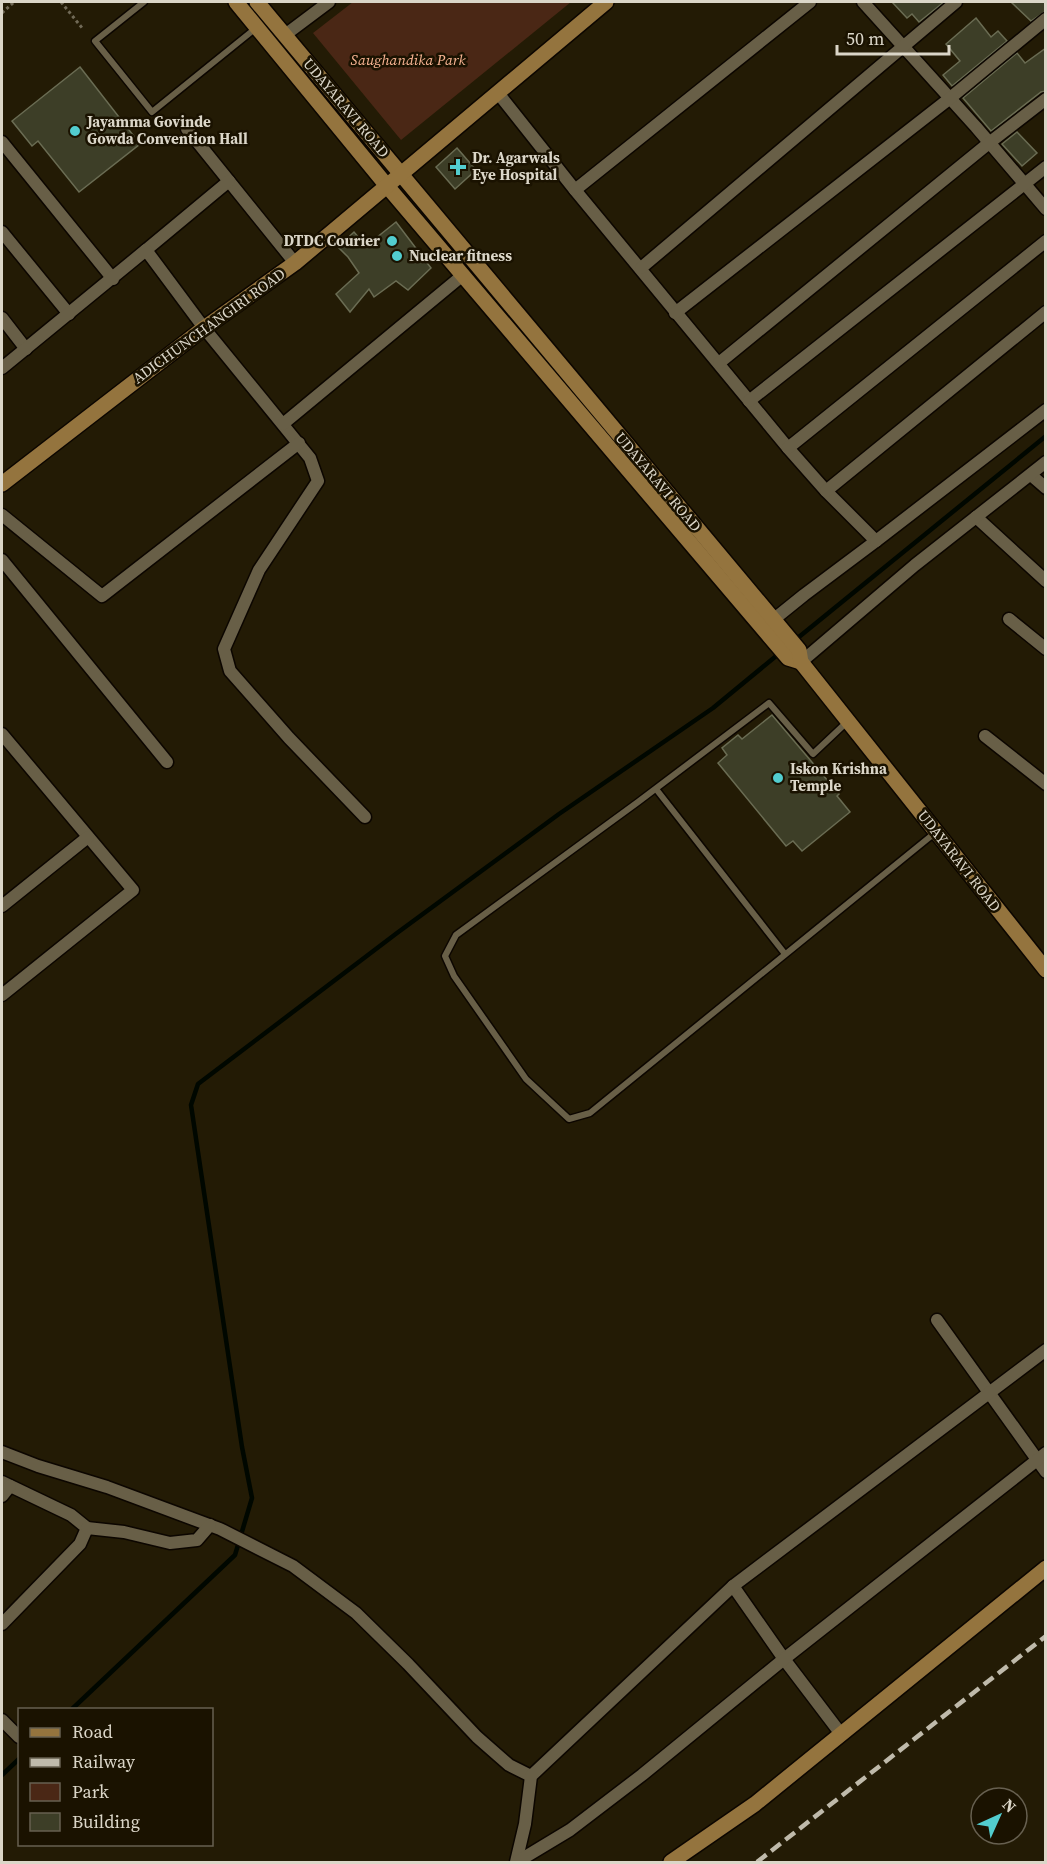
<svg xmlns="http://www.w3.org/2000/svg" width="1047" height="1864" font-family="'Source Serif 4',serif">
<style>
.green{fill:#4a2715}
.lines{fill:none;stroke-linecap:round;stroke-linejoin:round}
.stream{stroke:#000700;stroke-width:4.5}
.building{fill:#3d3e27;stroke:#6a6c53;stroke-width:1.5}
.lane-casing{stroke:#0c0600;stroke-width:9}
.street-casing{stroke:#0c0600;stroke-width:15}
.secondary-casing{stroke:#0c0600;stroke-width:18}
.path{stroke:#716a57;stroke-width:3;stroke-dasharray:3 3;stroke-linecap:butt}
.lane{stroke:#685f47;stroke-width:6}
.street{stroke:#685f47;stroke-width:12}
.secondary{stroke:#94743e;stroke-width:15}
.rail{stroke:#bfbaab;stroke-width:4.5;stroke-dasharray:12 6;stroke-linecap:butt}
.poi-dot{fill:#52cdcf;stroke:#1a1200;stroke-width:2}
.labels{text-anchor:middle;stroke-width:5;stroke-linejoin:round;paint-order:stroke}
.park-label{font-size:15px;font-style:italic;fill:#f8b492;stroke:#1a1200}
.street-label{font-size:15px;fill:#dbd6c8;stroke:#1a1200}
.poi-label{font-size:15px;font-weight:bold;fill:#dbd6c8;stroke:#1a1200;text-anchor:start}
</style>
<rect width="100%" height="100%" fill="#231b05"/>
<polygon class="green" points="353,2 571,2 401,140 313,33"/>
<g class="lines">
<g class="stream">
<polyline points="794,641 1046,436"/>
<polyline points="71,1710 235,1555 252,1498 242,1447 191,1105 198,1084 397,933 559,814 713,708 781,652"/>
<polyline points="2,1775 20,1758"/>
</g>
</g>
<g class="building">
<polygon points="892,2 944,2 919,22 912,14 907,18"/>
<polygon points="1011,2 1046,2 1046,11 1031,21"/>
<polygon points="976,18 991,37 998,31 1007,41 952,86 943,75 960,61 946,44"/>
<polygon points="1046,48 1046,91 1041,92 991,131 963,98 1017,53 1025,63"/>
<polygon points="80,67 140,144 79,192 38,141 32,146 12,121"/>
<polygon points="1017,132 1037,153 1022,166 1002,144"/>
<polygon points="457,148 476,170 455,189 436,167"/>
<polygon points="396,222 431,268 408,290 396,281 374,297 369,289 350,312 336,294 359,273 348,257 338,247 354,232 366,246"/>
<polygon points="772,715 839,794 837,796 850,812 802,851 793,841 786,846 718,763 727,755 722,748 738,735 742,739"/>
</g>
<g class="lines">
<defs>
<g id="lane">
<polyline points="144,2 95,41 152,112 256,28"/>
<polyline points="847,722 813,754 769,703 638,802 456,935 445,956 454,976 526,1079 569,1119 590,1113 936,832"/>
<polyline points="656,789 785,954"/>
</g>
<g id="street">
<polyline points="863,2 976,127 1046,209"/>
<polyline points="285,35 329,2"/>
<polyline points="498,93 575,190 788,448 826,491 876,541 804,595 773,620"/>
<polyline points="187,129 295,263"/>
<polyline points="2,142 113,279"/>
<polyline points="575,190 810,2"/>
<polyline points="2,232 69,314"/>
<polyline points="146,250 229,181"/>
<polyline points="641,268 956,2"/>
<polyline points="675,313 949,99 1046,19"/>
<polyline points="2,318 26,349"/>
<polyline points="719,363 989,143 1046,99"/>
<polyline points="2,368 146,250 204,328 310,458 318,481 259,570 224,649 230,671 289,738 365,817"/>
<polyline points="749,401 1046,167"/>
<polyline points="283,424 463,275"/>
<polyline points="788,448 1046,241"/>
<polyline points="1031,475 1046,488"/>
<polyline points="826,491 1046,312"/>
<polyline points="2,515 102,596 299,443"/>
<polyline points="976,517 1046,581"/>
<polyline points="876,541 1046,410"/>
<polyline points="2,560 167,762"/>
<polyline points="1009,619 1046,649"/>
<polyline points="801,662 915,565 1046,462"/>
<polyline points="2,734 133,890 2,995"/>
<polyline points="985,736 1046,784"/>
<polyline points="2,906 88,837"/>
<polyline points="937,1320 1046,1472"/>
<polyline points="2,1452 38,1466 107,1487 220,1529 293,1566 356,1613 408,1664 477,1737 509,1765 531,1776"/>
<polyline points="2,1482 71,1515 87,1528 80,1544 2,1624"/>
<polyline points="2,1496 10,1486"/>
<polyline points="87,1528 124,1532 170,1543 197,1540 210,1525"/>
<polyline points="733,1586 784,1659 841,1734"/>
<polyline points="2,1720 19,1737"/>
<polyline points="516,1862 525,1824 531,1776 733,1586 1046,1350"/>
<polyline points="517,1862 570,1830 642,1775 784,1659 1046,1453"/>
</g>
<g id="secondary">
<polyline points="236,2 387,186 788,658 801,662"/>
<polyline points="257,2 799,650 801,662 1046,970"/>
<polyline points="2,484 204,328 295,263 606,2"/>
<polyline points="671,1862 755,1804 1046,1568"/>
</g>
</defs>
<use href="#lane" class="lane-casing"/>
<use href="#street" class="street-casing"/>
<use href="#secondary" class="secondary-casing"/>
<g class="path">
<polyline points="61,2 83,29"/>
<polyline points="2,13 14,2"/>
</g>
<use href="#lane" class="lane"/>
<use href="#street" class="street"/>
<use href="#secondary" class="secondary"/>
<polyline class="rail" points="757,1862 1046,1636"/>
</g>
<g class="poi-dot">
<circle cx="75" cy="131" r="6"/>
<path d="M455 158h6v6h6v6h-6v6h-6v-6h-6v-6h6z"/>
<circle cx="392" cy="241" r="6"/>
<circle cx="397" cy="256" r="6"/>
<circle cx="778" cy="778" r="6"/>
</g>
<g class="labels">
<g class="park-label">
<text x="408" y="65">Saughandika Park</text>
</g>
<g class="street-label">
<text transform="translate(346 108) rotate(50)" y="5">UDAYARAVI ROAD</text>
<text transform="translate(209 326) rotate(-36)" y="5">ADICHUNCHANGIRI ROAD</text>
<text transform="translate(658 482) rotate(50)" y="5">UDAYARAVI ROAD</text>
<text transform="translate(959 861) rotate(52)" y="5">UDAYARAVI ROAD</text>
</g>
<g class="poi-label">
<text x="87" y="127">Jayamma Govinde<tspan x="87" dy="17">Gowda Convention Hall</tspan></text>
<text x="472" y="163">Dr. Agarwals<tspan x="472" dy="17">Eye Hospital</tspan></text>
<text x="380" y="246" text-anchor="end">DTDC Courier</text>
<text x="409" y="261">Nuclear fitness</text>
<text x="790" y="774">Iskon Krishna<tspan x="790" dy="17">Temple</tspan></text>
</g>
</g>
<rect width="1047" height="1864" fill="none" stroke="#dbd6c8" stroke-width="6"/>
<rect x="18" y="1708" width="195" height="138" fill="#1a1200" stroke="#676050" stroke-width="1.5"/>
<rect x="30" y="1728" width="30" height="9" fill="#94743e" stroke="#676050" stroke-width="1.5"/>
<text x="72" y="1738" font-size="18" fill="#dbd6c8">Road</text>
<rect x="30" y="1758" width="30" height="9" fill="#bfbaab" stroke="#676050" stroke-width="1.5"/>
<text x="72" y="1768" font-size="18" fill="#dbd6c8">Railway</text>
<rect x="30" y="1783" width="30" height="18" fill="#4a2715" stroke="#676050" stroke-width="1.5"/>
<text x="72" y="1798" font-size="18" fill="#dbd6c8">Park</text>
<rect x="30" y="1813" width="30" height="18" fill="#3d3e27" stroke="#676050" stroke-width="1.5"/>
<text x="72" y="1828" font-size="18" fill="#dbd6c8">Building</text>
<g transform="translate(999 1816) rotate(45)"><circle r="28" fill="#1a1200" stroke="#676050" stroke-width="1.5"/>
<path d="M0-4.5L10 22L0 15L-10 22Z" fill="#52cdcf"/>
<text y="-9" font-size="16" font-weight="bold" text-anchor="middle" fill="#dbd6c8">N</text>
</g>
<path d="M837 45v9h112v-9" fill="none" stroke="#dbd6c8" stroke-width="3"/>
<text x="846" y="45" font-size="18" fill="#dbd6c8" stroke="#1a1200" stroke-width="4.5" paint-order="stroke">50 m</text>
</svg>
